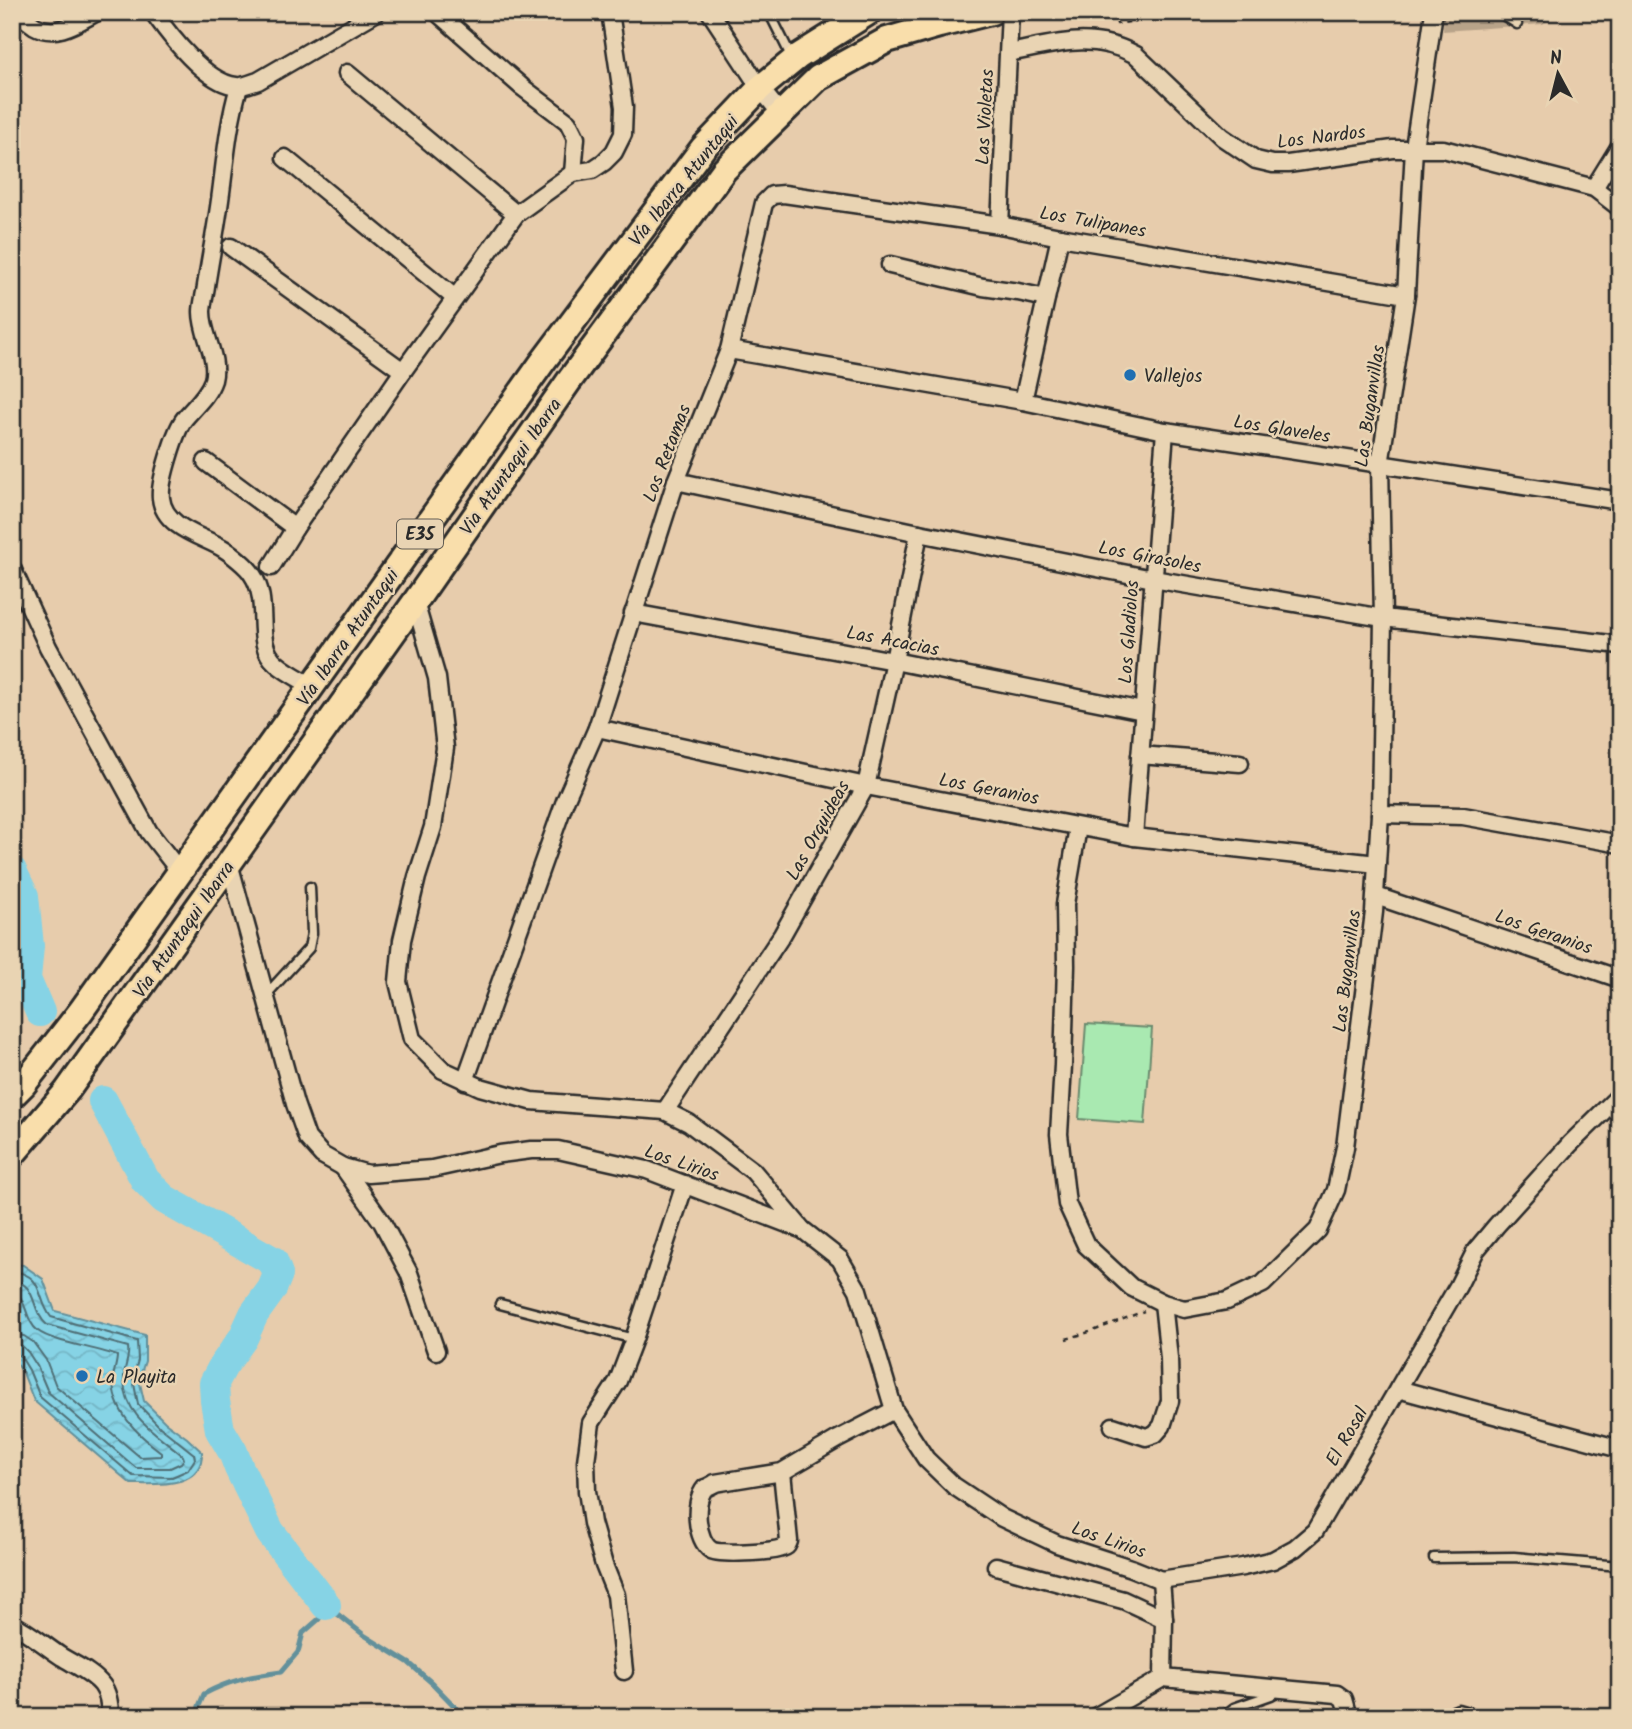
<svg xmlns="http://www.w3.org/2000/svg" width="1632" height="1729" font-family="Kalam,sans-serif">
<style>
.green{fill:#a9e9b1;stroke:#6a8a6e;stroke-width:2}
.water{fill:url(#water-waves);stroke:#62909b;stroke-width:2}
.shadow{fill:#0003}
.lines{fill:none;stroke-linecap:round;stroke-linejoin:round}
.shore{stroke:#4f6e75;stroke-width:2}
.stream{stroke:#62909b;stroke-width:5}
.river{stroke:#86d3e5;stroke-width:30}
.building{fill:#d9a98e;stroke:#2b2b2b;stroke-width:2}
.service-casing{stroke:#2b2b2b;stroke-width:13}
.minor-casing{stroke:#2b2b2b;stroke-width:21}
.trunk-casing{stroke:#2b2b2b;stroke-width:30}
.path{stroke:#2b2b2b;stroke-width:2.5;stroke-dasharray:5 5;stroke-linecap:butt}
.service{stroke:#e9d4b3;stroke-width:8}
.minor{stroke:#e9d4b3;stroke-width:16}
.trunk{stroke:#f9deab;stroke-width:24}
.poi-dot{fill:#1f6fb2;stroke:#e9d4b3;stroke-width:2.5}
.labels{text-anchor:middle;stroke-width:5;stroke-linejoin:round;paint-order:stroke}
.shield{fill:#e9d4b3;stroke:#645e54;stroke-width:2}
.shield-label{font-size:18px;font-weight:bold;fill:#2b2b2b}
.street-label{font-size:19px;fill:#2b2b2b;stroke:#e9d4b3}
.poi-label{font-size:19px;fill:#2b2b2b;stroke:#e9d4b3;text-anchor:start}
</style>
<defs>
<pattern id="water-waves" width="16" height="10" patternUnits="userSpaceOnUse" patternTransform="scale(1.75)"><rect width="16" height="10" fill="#86d3e5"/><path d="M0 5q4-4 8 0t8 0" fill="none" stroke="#74b5c5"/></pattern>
</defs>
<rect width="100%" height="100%" fill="#e7ccac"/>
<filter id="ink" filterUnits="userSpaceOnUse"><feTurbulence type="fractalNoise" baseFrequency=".0143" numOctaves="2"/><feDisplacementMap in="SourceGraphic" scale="14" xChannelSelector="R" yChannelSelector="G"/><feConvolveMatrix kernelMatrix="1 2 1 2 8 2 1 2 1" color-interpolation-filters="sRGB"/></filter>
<g filter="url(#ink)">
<polygon class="green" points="1086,1024 1152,1028 1145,1124 1079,1119"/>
<path class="water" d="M12,1264l11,1 20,14 12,32 90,24v26l-6,18 5,22 21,21 22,16 15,14c1,37 -46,32 -71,32l-97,-83 -11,-28 -11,-17z"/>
<polygon class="shadow" points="1444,12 1554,12 1543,24 1443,31"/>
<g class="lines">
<g class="shore">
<path d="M12,1271c33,4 24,27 39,46l86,24 1,19 -5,19 5,25 22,23 34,27 1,5 -7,11 -16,7 -39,-1 -93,-79 -11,-27 -8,-13 -4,-3 -5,-1"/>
<path d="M12,1280c26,4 18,30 35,45l81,22c2,12 -5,21 -4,33 1,39 34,53 59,76l1,3 -3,4 -11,5h-34l-88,-76 -11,-26 -9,-14 -6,-6 -10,-2"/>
<path d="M12,1290c16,8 12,30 26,41 14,11 60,17 79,25 0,7 -3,14 -4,22 -1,33 24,56 48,74v4l-21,1 -84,-71 -10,-26 -13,-18 -9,-6 -12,-2"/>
</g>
<path class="stream" d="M197,1717l2,-11 5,-12c26,-14 48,-18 77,-22l17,-20 5,-19 16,-14 7,-14 38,30 45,28 23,20 33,34"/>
<g class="river">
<polyline points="12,871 24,896 29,946 26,979 40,1012"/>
<polyline points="103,1101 145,1180 164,1199 273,1261 278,1274 272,1289 254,1314 243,1338 223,1366 214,1383 215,1401 220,1430 233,1452 239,1468 270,1532 326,1605"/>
</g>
</g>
<polygon class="building" points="1456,12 1544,12 1455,18"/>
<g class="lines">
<defs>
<g id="service">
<polyline points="769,12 792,58"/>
<polyline points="1503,15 1517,24"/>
<polyline points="265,996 309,948 312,933 310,887"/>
<polyline points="500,1304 634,1339"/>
<polyline points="1434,1558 1514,1557 1620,1566"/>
<polyline points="1222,1717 1234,1708 1271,1695 1278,1691"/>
<polyline points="1445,1717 1446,1714 1458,1709 1486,1717"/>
</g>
<g id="minor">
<path d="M18,12c5,5 11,10 17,14 21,12 43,-4 62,-14"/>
<path d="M153,12c17,24 53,71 83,74 7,1 15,-3 22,-5l119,-69"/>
<polyline points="710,12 760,88 781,114"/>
<polyline points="440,15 522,87 568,122 576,138 573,173"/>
<path d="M1009,53c47,-9 82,-22 127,2l86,82 34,23 17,4h15l105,-15h50l151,39 26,20"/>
<polyline points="347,73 516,214"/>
<path d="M239,87c-12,40 -14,80 -20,120 -4,27 -9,53 -13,79 -1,8 -4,18 -4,26 0,23 17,45 11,68 -5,15 -18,26 -28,38 -10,12 -26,65 -24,80 3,30 42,38 63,51 8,5 24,18 28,25 20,29 0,69 24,89 10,9 24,16 36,23"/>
<polyline points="285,158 455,298"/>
<polyline points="1594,188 1620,146"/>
<polyline points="1000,225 1010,12"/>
<polyline points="231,247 403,371"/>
<polyline points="890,265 983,287 1018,292 1046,298"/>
<polyline points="729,350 1023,401 1165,431 1620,501"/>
<polyline points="1023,401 1060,237"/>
<polyline points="206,462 295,528"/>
<polyline points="676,481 919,533 1153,579 1383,618 1620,645"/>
<polyline points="271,567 295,528 403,371 516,214 573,173 592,170 604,162 614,152 623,134 624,107 610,12"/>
<polyline points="12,568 48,647 149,832 180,872"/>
<polyline points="415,602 437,678 445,748 433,827 417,877 402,940 398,982 412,1039 443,1070 480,1087 531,1101 665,1111 689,1123 753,1171 801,1228"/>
<polyline points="633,613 894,661 1143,711"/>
<polyline points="597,728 866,786 1134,837 1377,864"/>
<polyline points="1140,755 1240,763"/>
<polyline points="1380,814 1463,816 1620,844"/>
<polyline points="1078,827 1065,904 1066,966 1063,1065 1059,1134 1067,1204 1086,1245 1131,1287 1163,1303 1184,1309 1227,1301 1263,1284 1318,1230 1336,1190 1345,1147 1374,912 1380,814 1383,618 1380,465 1406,295 1414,148 1434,12"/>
<polyline points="1134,837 1165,431"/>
<polyline points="229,863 295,1104 307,1138 322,1155 343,1167 368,1174 432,1169 500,1154 531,1150 558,1150 647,1170 803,1230 840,1259 858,1290 894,1410 926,1459 954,1486 1002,1518 1057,1544 1131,1568 1161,1580"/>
<polyline points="1376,896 1620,979"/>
<polyline points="465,1081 565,801 597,728 676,481 729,350 764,203 772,195 784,194 1000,225 1060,237 1406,295"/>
<polyline points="665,1111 782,935 866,786 894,661 919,533"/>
<polyline points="343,1167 382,1222 409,1273 436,1351"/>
<polyline points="1398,1389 1620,1449"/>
<polyline points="1113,1426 1146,1437 1155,1434 1162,1426 1170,1401 1169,1358 1163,1303"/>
<path d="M782,1472l7,69c-2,5 -1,5 -7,7 -10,4 -64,7 -71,2 -15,-10 -18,-48 -6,-62 1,0 9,-4 10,-5l67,-11 56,-33 56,-29"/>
<polyline points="996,1566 1123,1600 1164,1619"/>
<path d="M12,1624c19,9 33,22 50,33 13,8 31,16 40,28 7,9 8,21 8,32"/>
<polyline points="624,1671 616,1595 604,1565 592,1523 587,1491 586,1461 591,1423 618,1381 634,1339 685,1184"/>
<polyline points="1163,1678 1337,1694 1344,1699 1349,1717"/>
<polyline points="1095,1717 1163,1678 1164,1619 1161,1580 1243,1567 1273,1560 1295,1548 1315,1531 1458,1286 1476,1250 1496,1226 1570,1144 1620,1095"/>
</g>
<g id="trunk">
<polyline points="12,1096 23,1085 81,1011 544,360 703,148 760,88 799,56 869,12"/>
<polyline points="12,1155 67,1091 415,602 569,381 724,170 818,78 887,40 939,25 991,12"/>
</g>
</defs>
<use href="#service" class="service-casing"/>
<use href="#minor" class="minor-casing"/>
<use href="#trunk" class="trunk-casing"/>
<g class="path">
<polyline points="1141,12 1116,17 1117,24 1192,12"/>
<polyline points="1066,1339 1093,1331 1144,1311"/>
</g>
<use href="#service" class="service"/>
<use href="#minor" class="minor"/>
<use href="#trunk" class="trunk"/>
</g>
</g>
<g class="poi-dot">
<circle cx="1130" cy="375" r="7"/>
<circle cx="82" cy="1376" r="7"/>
</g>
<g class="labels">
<rect class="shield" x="397" y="519.5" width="46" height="29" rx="5"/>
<g class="shield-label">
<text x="420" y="540">E35</text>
</g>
<g class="street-label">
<text transform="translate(984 117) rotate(-87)" y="7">Las Violetas</text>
<text transform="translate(1321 136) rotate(-7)" y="7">Los Nardos</text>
<text transform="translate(683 180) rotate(-51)" y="7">Vía Ibarra Atuntaqui</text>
<text transform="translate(1093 221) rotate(10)" y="7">Los Tulipanes</text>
<text transform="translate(1369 406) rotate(-82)" y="7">Las Buganvillas</text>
<text transform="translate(1282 428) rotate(9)" y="7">Los Glaveles</text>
<text transform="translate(666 453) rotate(-69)" y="7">Los Retamas</text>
<text transform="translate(510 466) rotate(-55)" y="7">Via Atuntaqui Ibarra</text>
<text transform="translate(1150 556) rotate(11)" y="7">Los Girasoles</text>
<text transform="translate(1128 632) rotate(-86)" y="7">Los Gladiolos</text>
<text transform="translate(347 637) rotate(-55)" y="7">Vía Ibarra Atuntaqui</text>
<text transform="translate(893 640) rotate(11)" y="7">Las Acacias</text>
<text transform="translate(989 788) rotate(11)" y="7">Los Geranios</text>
<text transform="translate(817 830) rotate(-61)" y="7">Las Orquideas</text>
<text transform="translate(183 929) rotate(-55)" y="7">Via Atuntaqui Ibarra</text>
<text transform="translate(1544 931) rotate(19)" y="7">Los Geranios</text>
<text transform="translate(1346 971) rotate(-83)" y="7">Las Buganvillas</text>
<text transform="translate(682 1162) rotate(19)" y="7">Los Lirios</text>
<text transform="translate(1346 1436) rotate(-60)" y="7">El Rosal</text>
<text transform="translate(1109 1539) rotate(19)" y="7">Los Lirios</text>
</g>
<g class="poi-label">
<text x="1144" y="382">Vallejos</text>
<text x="96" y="1383">La Playita</text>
</g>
</g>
<rect width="1632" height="1729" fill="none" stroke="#e9d4b3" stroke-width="42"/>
<rect x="21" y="21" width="1590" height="1687" fill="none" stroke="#2b2b2b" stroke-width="2.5" filter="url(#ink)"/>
<g transform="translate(1558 74) rotate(353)" stroke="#e9d4b3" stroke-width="5" paint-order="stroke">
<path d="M0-5L12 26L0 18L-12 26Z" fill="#2b2b2b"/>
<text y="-10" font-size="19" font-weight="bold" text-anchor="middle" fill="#2b2b2b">N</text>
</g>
</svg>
